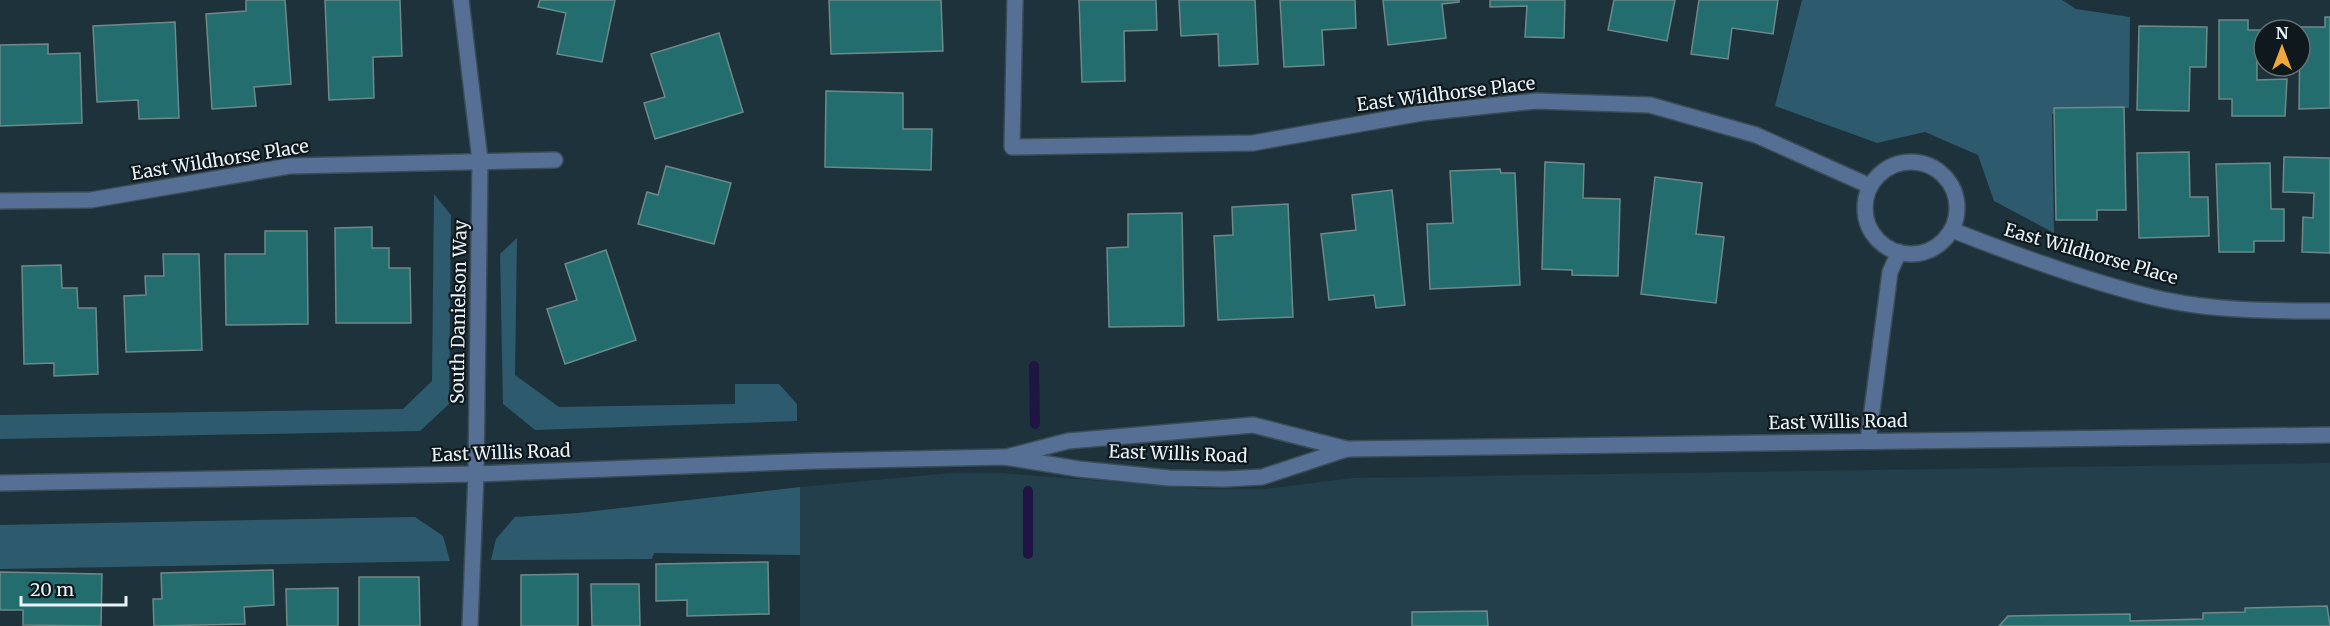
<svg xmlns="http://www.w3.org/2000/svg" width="2330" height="626" font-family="Merriweather,serif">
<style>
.built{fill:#233f4c}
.green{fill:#2e5a6d}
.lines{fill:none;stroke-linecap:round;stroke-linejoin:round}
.stream{stroke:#201445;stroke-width:10}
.building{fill:#246d6e;stroke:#6e8989;stroke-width:1.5}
.minor-casing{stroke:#3a4d56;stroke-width:18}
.minor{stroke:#566f95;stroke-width:15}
.labels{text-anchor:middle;stroke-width:4.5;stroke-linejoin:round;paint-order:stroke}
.street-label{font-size:18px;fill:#e7f3f9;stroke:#0f181c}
</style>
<rect width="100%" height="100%" fill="#1e323b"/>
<polygon class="built" points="2330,463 2330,626 800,626 800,487 952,473 1001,473 1202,489 1265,489 1353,478"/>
<g class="green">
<polygon points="1802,0 2062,0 2076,9 2130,17 2129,108 2052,114 2054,233 1994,201 1978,155 1925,132 1877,143 1775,106"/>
<polygon points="434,194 451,215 449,404 420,431 0,439 0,415 403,409 432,381"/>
<polygon points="517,238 515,375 559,407 735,404 735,384 779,384 797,404 797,421 535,430 503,404 500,254"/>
<polygon points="800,487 800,555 654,553 652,559 491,560 496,539 515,517 578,513"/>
<polygon points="415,517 443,536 450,561 0,569 0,525"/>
</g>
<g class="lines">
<g class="stream">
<polyline points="1034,366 1035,424"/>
<polyline points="1028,491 1028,554"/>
</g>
</g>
<g class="building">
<polygon points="246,0 285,0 291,84 254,87 256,106 212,109 206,14 246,11"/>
<polygon points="325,0 400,0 402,56 373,57 374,98 329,100"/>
<polygon points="540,0 615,0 602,62 557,54 566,13 538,7"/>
<polygon points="829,0 941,0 943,51 831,54"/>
<polygon points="1079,0 1156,0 1157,30 1124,31 1125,81 1082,82"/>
<polygon points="1179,0 1255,0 1258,64 1219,66 1218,34 1181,36"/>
<polygon points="1280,0 1355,0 1356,28 1322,30 1324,65 1284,67"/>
<polygon points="1383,0 1459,0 1459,2 1442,4 1446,38 1388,45"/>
<polygon points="1490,0 1565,0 1564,38 1525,37 1527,6 1490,7"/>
<polygon points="1614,0 1675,0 1667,41 1608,30"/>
<polygon points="1699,0 1778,0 1773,34 1732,28 1728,59 1691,54"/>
<polygon points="2325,17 2330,17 2330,108 2299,109 2300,30 2284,30 2284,27 2325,27"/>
<polygon points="2219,20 2248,20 2248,30 2268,30 2264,30 2264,54 2257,54 2257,80 2287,79 2285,116 2232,116 2232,99 2219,99"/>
<polygon points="175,22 179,118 139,119 138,100 97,102 93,26"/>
<polygon points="2139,26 2207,27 2206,67 2190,67 2189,111 2137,110"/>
<polygon points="719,33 743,112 655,139 644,103 665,97 651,54"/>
<polygon points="48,44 48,54 80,53 82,123 0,126 0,45"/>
<polygon points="826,91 903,93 903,129 932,129 931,170 825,167"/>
<polygon points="2124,107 2126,210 2097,210 2097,220 2056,220 2054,108"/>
<polygon points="2189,152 2190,197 2208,197 2209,236 2139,238 2137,153"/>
<polygon points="2284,157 2330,158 2330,253 2302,252 2303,217 2313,218 2314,193 2283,192"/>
<polygon points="1545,162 1584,164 1583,198 1620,199 1618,276 1572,275 1572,270 1542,269"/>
<polygon points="2270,163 2271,209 2284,209 2284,241 2254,241 2254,252 2219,252 2216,164"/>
<polygon points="666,166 731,183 714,244 638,224 647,192 658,195"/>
<polygon points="1500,169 1501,173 1515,173 1520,285 1430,289 1427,224 1453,223 1450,171"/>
<polygon points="1655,177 1702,183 1696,234 1724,237 1716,303 1641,294"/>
<polygon points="1392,190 1405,305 1376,308 1374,295 1329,300 1321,234 1356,230 1352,195"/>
<polygon points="1288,204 1293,317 1218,320 1214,236 1233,235 1232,207"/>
<polygon points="1182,213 1184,326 1109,327 1107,248 1128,247 1128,214"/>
<polygon points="372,227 372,248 389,248 389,268 410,268 411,323 336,323 335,228"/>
<polygon points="265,231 307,231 308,324 226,325 225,254 265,254"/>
<polygon points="606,250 636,340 565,364 547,309 577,300 565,264"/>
<polygon points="163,254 199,254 202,350 126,352 124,296 146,295 145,276 164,276"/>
<polygon points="61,265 62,288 77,288 78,308 96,308 98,374 54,376 54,363 24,364 22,266"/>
<polygon points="768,562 769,614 687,616 687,600 656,601 656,564"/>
<polygon points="273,570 274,605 244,607 245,624 154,626 153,599 162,599 161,573"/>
<polygon points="0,572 102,574 101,626 23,625 23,610 0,610"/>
<polygon points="578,574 578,626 521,626 521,575"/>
<polygon points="359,577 419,577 420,626 359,626"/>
<polygon points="591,584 639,584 640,626 592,626"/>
<polygon points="338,588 338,626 287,626 286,589"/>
<polygon points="2327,606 2330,626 1999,626 2008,616 2130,614 2130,621 2203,619 2203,613 2245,612 2245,608"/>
<polygon points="1487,611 1488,626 1412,626 1412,612"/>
</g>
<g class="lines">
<defs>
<g id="minor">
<polyline points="461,0 480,160 476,474 470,626"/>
<polyline points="1015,0 1012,147 1253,143 1422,113 1536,101 1650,105 1756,135 1870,186"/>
<circle cx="1911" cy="208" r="46"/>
<polyline points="0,201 91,200 290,166 555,160"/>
<path d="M1952,230c66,26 134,51 204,68 55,13 118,13 174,13"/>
<polyline points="1868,441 1890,272 1899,252"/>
<polyline points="1010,456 1068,441 1253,425 1347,449 2330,435"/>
<polyline points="0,483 476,474 816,461 1004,457 1079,469 1169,478 1225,479 1262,477 1347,449"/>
</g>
</defs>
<use href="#minor" class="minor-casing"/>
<use href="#minor" class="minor"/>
</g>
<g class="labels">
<g class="street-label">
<text transform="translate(1446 94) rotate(-7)" y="6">East Wildhorse Place</text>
<text transform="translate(220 160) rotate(-9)" y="6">East Wildhorse Place</text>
<text transform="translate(2091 254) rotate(16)" y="6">East Wildhorse Place</text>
<text transform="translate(459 312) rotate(-89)" y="6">South Danielson Way</text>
<text transform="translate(1838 422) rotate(-1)" y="6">East Willis Road</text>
<text transform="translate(501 453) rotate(-2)" y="6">East Willis Road</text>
<text transform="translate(1178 454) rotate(2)" y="6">East Willis Road</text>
</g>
</g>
<g transform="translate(2282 48)"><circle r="28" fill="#0f181c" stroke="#657074" stroke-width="1.5"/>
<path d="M0-4.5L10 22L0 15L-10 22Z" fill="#eea83c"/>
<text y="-9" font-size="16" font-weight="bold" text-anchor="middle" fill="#e7f3f9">N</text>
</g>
<path d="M21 596v9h105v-9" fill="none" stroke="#e7f3f9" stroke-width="3"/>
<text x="30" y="596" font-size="18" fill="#e7f3f9" stroke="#0f181c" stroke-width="4.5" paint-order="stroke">20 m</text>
</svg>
